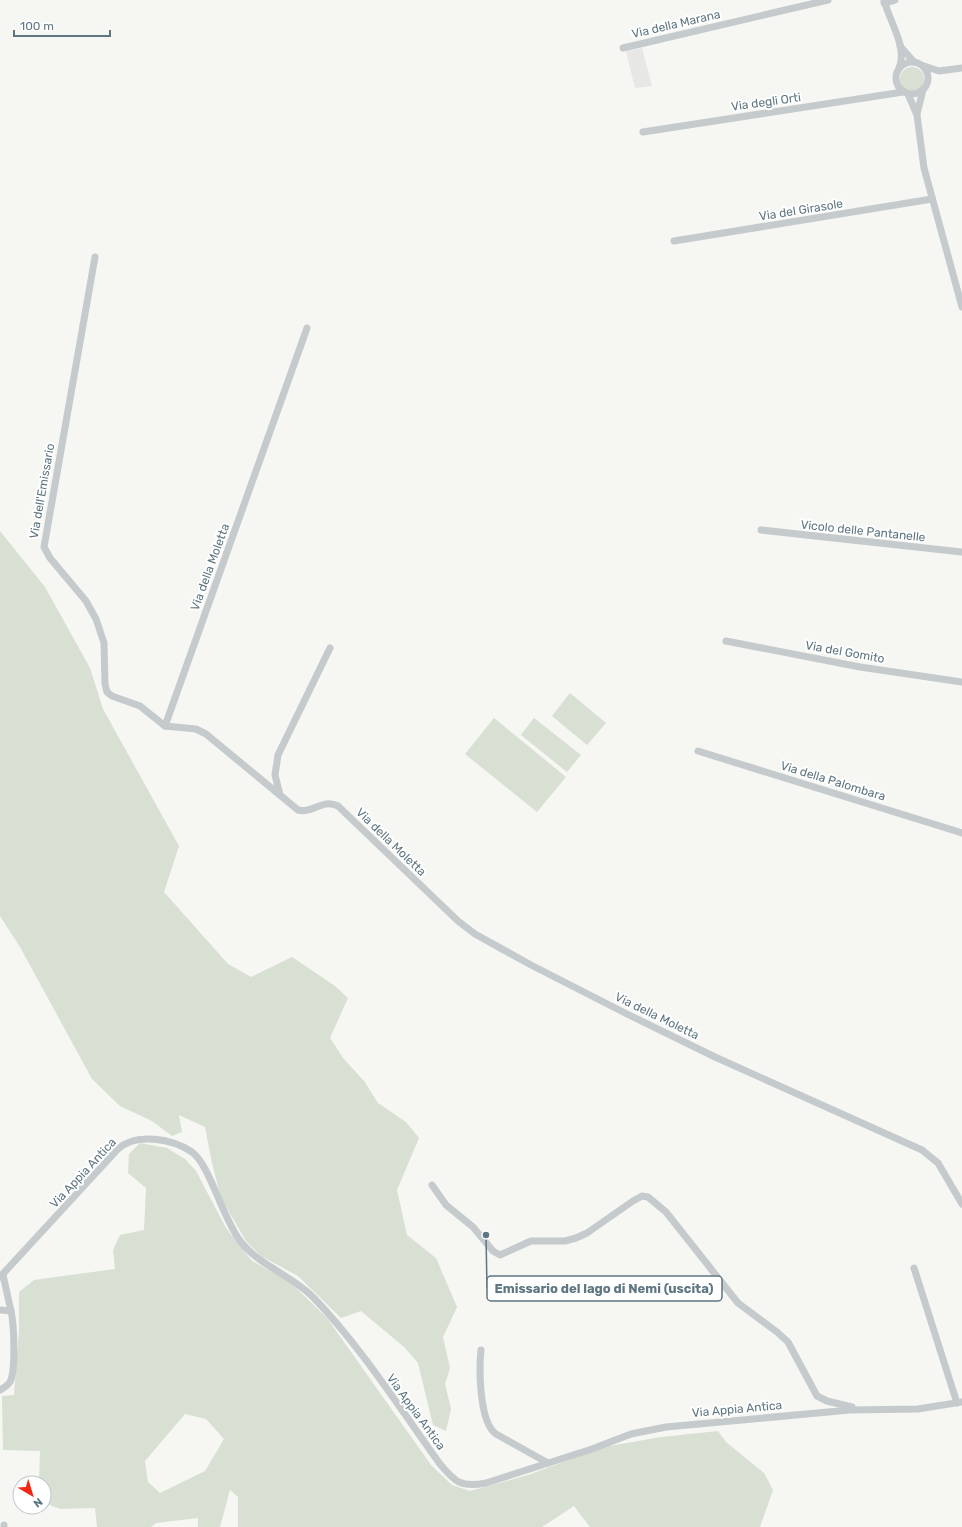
<svg xmlns="http://www.w3.org/2000/svg" width="962" height="1527" font-family="Rubik,sans-serif">
<style>
.built{fill:#e7e7e6}
.green{fill:#d8dfd3;fill-rule:evenodd}
.lines{fill:none;stroke-linecap:round;stroke-linejoin:round}
.minor{stroke:#c5cacd;stroke-width:7}
.labels{text-anchor:middle;stroke-width:4;stroke-linejoin:round;paint-order:stroke}
.street-label{font-size:12px;fill:#5e7681;stroke:#fff}
.leader{fill:none;stroke:#5e7681;stroke-width:1.5}
.callout-dot{fill:#5e7681;stroke:#fff;stroke-width:1.5}
.callout{fill:#fff;stroke:#5e7681;stroke-width:1.5}
.callout-label{font-size:13px;text-anchor:middle;font-weight:bold;fill:#5e7681}
</style>
<rect width="100%" height="100%" fill="#f6f6f2"/>
<polygon class="built" points="642,48 652,86 635,88 626,51"/>
<g class="green">
<circle cx="912" cy="79" r="12"/>
<polygon points="0,531 45,587 90,668 103,709 179,846 164,892 228,964 251,977 292,957 335,986 348,998 330,1038 343,1058 364,1081 378,1103 406,1122 419,1138 397,1190 407,1235 436,1258 457,1307 443,1337 450,1368 445,1384 451,1409 446,1431 433,1425 418,1363 404,1347 361,1311 341,1318 298,1276 261,1256 246,1241 221,1198 212,1163 205,1127 179,1115 182,1132 172,1136 152,1121 120,1106 92,1079 20,947 0,916"/>
<polygon points="570,693 606,723 587,745 552,716"/>
<polygon points="494,718 566,777 537,812 465,754"/>
<polygon points="534,718 581,755 567,772 521,735"/>
<path d="M140,1143l27,5 18,11 11,12 30,57 26,33 38,21 37,36 104,147 21,20 18,6 58,-16 76,-28 57,-10 57,-6 8,11 38,31 9,17 -13,37h-170l-16,-21 -32,21h-304v-30l-8,-7 -10,37h-22v-9l-42,5 -5,4h-54l-2,-19 -34,1 -17,-6v-20h-5l1,-32 -37,-1 -1,-54 12,-1 5,-65v-38l15,-12 81,-11 -2,-19 7,-15 24,-5 2,-42 -18,-15 1,-19zM185,1414l21,5 18,20 -19,32 -45,22 -12,-11 -3,-21z"/>
</g>
<g class="lines">
<g class="minor">
<path d="M884,0c5,21 24,47 15,68"/>
<polyline points="884,3 895,0"/>
<polyline points="900,46 914,62"/>
<polyline points="623,48 828,0"/>
<circle cx="912" cy="78" r="16"/>
<polyline points="924,66 939,71 962,68"/>
<polyline points="908,94 917,115 924,168 962,307"/>
<polyline points="917,114 923,90"/>
<polyline points="643,132 903,92"/>
<polyline points="674,241 932,199"/>
<polyline points="95,257 44,547 50,558 86,601 96,619 104,643 105,684 107,692 112,696 140,706 165,726"/>
<path d="M307,328l-142,398 31,3 10,5 92,76c15,4 24,-12 40,-4l120,115 17,13 56,31 96,49 88,43 207,93 16,13 24,41"/>
<polyline points="761,530 962,552"/>
<polyline points="726,641 860,667 962,682"/>
<polyline points="698,751 962,833"/>
<polyline points="280,795 275,775 278,755 330,648"/>
<polyline points="432,1185 446,1205 473,1227 493,1251 500,1255 531,1241 565,1241 576,1238 587,1233 633,1201 642,1196 648,1197 666,1212 738,1303 777,1332 788,1342 817,1396 827,1401 852,1407"/>
<polyline points="914,1268 957,1403"/>
<polyline points="3,1275 11,1311"/>
<path d="M0,1277l118,-128c18,-17 55,-10 74,3 18,13 31,68 49,90 19,24 50,33 72,55 48,50 86,110 127,167 15,18 21,24 46,19l106,-34 39,-15 35,-7 184,-17 68,-1 44,-7"/>
<path d="M0,1310l11,1c3,13 5,60 -1,71 -3,4 -6,6 -10,8"/>
<path d="M481,1350c-2,19 -2,72 15,84l52,29"/>
<polyline points="4,1525 4,1527"/>
</g>
</g>
<g class="labels">
<g class="street-label">
<text transform="translate(676 24) rotate(-13)" y="4">Via della Marana</text>
<text transform="translate(766 102) rotate(-8)" y="4">Via degli Orti</text>
<text transform="translate(801 210) rotate(-9)" y="4">Via del Girasole</text>
<text transform="translate(42 491) rotate(-80)" y="4">Via dell'Emissario</text>
<text transform="translate(863 531) rotate(6)" y="4">Vicolo delle Pantanelle</text>
<text transform="translate(210 567) rotate(-70)" y="4">Via della Moletta</text>
<text transform="translate(845 652) rotate(10)" y="4">Via del Gomito</text>
<text transform="translate(833 781) rotate(17)" y="4">Via della Palombara</text>
<text transform="translate(391 842) rotate(44)" y="4">Via della Moletta</text>
<text transform="translate(657 1016) rotate(26)" y="4">Via della Moletta</text>
<text transform="translate(83 1173) rotate(-47)" y="4">Via Appia Antica</text>
<text transform="translate(737 1409) rotate(-5)" y="4">Via Appia Antica</text>
<text transform="translate(416 1412) rotate(54)" y="4">Via Appia Antica</text>
</g>
</g>
<path class="leader" d="M486 1235L487 1288"/>
<circle class="callout-dot" cx="486" cy="1235" r="4"/>
<rect class="callout" x="487" y="1276" width="235" height="25" rx="4"/>
<g class="callout-label">
<text x="604" y="1293">Emissario del lago di Nemi (uscita)</text>
</g>
<g transform="translate(32 1495) rotate(142)"><circle r="19" fill="#ffffff" stroke="#bfc8cd"/>
<path d="M0-3L7 15L0 10L-7 15Z" fill="#f52713"/>
<text y="-6" font-size="11" font-weight="bold" text-anchor="middle" fill="#5e7681">N</text>
</g>
<path d="M14 30v6h96v-6" fill="none" stroke="#5e7681" stroke-width="2"/>
<text x="20" y="30" font-size="12" fill="#5e7681" stroke="#ffffff" stroke-width="3" paint-order="stroke">100 m</text>
</svg>
